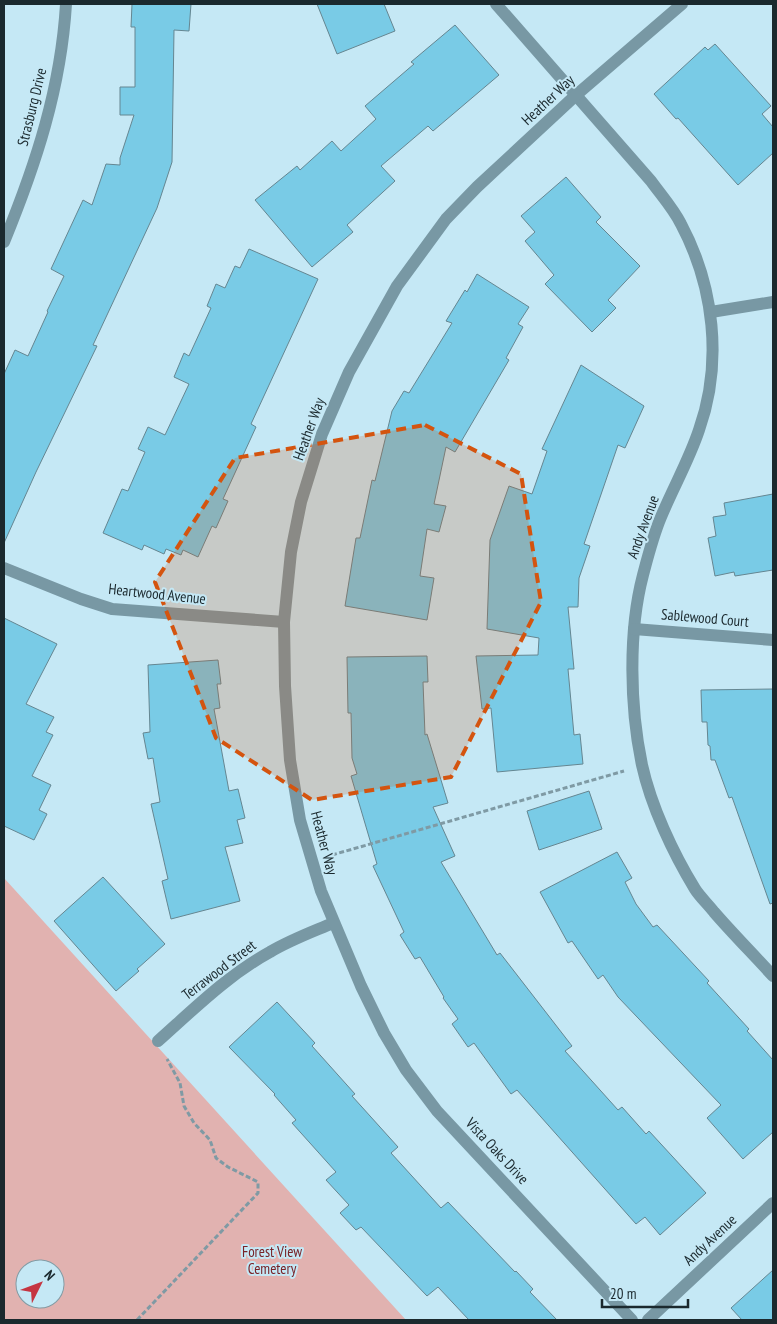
<svg xmlns="http://www.w3.org/2000/svg" width="777" height="1324" font-family="'PT Sans Narrow',sans-serif">
<style>
.green{fill:#e1b2b0;fill-rule:evenodd}
.building{fill:#79cbe6;stroke:#658691}
.lines{fill:none;stroke-linecap:round;stroke-linejoin:round}
.path{stroke:#7f9aa4;stroke-width:3;stroke-dasharray:5 2.5;stroke-linecap:butt}
.minor{stroke:#7898a4;stroke-width:12}
.marked{fill:#d4540f;fill-opacity:0.2;stroke:#d4540f;stroke-width:4;stroke-dasharray:10 6;stroke-linejoin:round}
.labels{text-anchor:middle;stroke-width:4;stroke-linejoin:round;paint-order:stroke}
.street-label{font-size:15px;fill:#1b292e;stroke:#c5e8f5}
.park-label{font-size:15px;fill:#782328;stroke:#c5e8f5}
</style>
<rect width="100%" height="100%" fill="#c5e8f5"/>
<path class="green" d="M4,878l402,442h-402zM25,1269h30v30h-30z"/>
<g class="building">
<polygon points="132,4 191,4 189,31 174,30 172,162 157,208 93,345 97,346 36,472 4,543 4,374 15,350 28,356 48,312 47,311 64,276 51,269 83,200 92,205 106,164 120,165 120,158 134,115 120,115 120,87 135,87 135,27 131,27"/>
<polygon points="317,4 384,4 395,31 337,54"/>
<polygon points="455,25 499,75 433,131 428,126 381,166 395,181 347,225 353,232 312,267 255,200 297,166 300,170 332,141 341,151 376,119 365,106 414,64 411,62"/>
<polygon points="715,44 771,106 762,114 773,127 773,153 738,185 678,118 676,119 654,94 705,47 708,50"/>
<polygon points="566,177 601,217 596,222 640,266 608,300 616,308 592,332 545,284 554,275 525,241 535,232 521,216"/>
<polygon points="249,249 318,279 251,424 256,427 223,499 228,501 216,528 212,526 198,557 183,550 181,555 166,549 164,554 144,545 142,550 103,533 122,489 128,491 145,452 138,449 148,427 165,435 189,384 174,377 184,353 189,356 211,308 207,306 216,284 225,288 235,266 240,268"/>
<polygon points="477,274 529,307 518,324 523,327 506,358 509,360 455,452 446,447 434,504 446,506 439,532 427,529 420,576 434,578 427,620 345,606 356,538 360,538 372,480 375,481 392,411 404,391 409,393 452,323 446,321 465,290 467,292"/>
<polygon points="581,365 644,406 625,448 618,445 584,544 590,546 579,578 578,607 568,607 574,669 568,669 574,735 580,734 583,764 497,772 491,708 482,709 476,656 538,655 539,638 487,629 490,540 509,486 532,494 547,451 542,449"/>
<polygon points="773,494 773,570 735,576 734,572 715,576 708,538 716,536 713,517 726,515 724,503"/>
<polygon points="4,618 57,644 26,704 54,717 46,732 53,735 32,776 51,785 39,810 47,814 34,840 4,826"/>
<polygon points="427,656 428,682 423,682 425,735 427,734 448,803 433,807 455,856 441,862 497,955 500,953 572,1046 565,1051 618,1110 622,1107 646,1134 649,1131 706,1193 660,1235 645,1217 636,1224 517,1090 511,1094 474,1043 468,1047 452,1024 458,1019 443,998 444,997 420,957 415,959 400,935 404,932 373,866 377,864 351,776 357,774 352,758 351,713 348,713 347,657"/>
<polygon points="218,660 221,684 217,684 220,708 214,709 229,791 238,789 245,818 237,820 243,843 225,847 240,901 171,919 162,881 168,879 151,804 160,802 153,758 148,759 143,733 150,732 148,665"/>
<polygon points="773,689 773,903 770,904 732,797 729,798 715,760 711,760 710,746 708,745 707,722 702,722 701,690"/>
<polygon points="589,791 602,829 539,850 527,811"/>
<polygon points="617,852 632,878 625,882 636,904 653,927 657,925 709,981 707,983 749,1029 747,1031 773,1060 773,1132 743,1159 707,1118 721,1105 618,997 603,975 598,979 572,941 568,943 540,892"/>
<polygon points="103,877 165,944 137,969 139,971 116,991 54,921"/>
<polygon points="277,1002 315,1043 312,1046 355,1094 352,1096 398,1147 391,1153 441,1208 448,1202 515,1272 516,1271 533,1289 530,1292 557,1320 469,1320 438,1287 427,1296 361,1227 356,1230 340,1213 349,1205 326,1180 336,1172 292,1123 296,1120 274,1095 275,1094 229,1047"/>
<polygon points="773,1270 773,1320 742,1320 731,1308"/>
</g>
<g class="lines">
<g class="path">
<polyline points="332,855 624,771"/>
<polyline points="137,1320 258,1193 258,1182 228,1167 216,1158 210,1140 194,1123 184,1106 180,1083 167,1059"/>
</g>
<g class="minor">
<path d="M496,4l155,177c10,14 22,27 30,43 33,62 42,138 18,206 -10,30 -26,58 -38,87 -8,19 -13,39 -18,58 -15,57 -13,133 -1,190 9,41 31,88 53,124 5,8 13,15 19,23 19,22 40,43 59,64"/>
<path d="M4,242c32,-78 57,-154 62,-238"/>
<polyline points="711,312 773,302"/>
<polyline points="4,568 81,599 112,609 284,622"/>
<polyline points="634,629 773,640"/>
<path d="M158,1041c36,-32 70,-66 112,-89 20,-12 42,-20 63,-29"/>
<polyline points="632,1320 437,1111 406,1070 384,1033 361,986 321,891 300,820 290,760 285,686 284,622 291,552 301,502 322,434 349,372 397,286 446,219 477,187 575,96 682,4"/>
<polyline points="648,1320 773,1203"/>
</g>
</g>
<path class="marked" d="M425,425l96,49 20,128 -90,175 -139,23 -96,-62 -61,-156 80,-124z"/>
<g class="labels">
<g class="street-label">
<text transform="translate(548 100) rotate(-43)" y="5">Heather Way</text>
<text transform="translate(32 107) rotate(-76)" y="5">Strasburg Drive</text>
<text transform="translate(309 429) rotate(-70)" y="5">Heather Way</text>
<text transform="translate(643 527) rotate(-70)" y="5">Andy Avenue</text>
<text transform="translate(157 594) rotate(6)" y="5">Heartwood Avenue</text>
<text transform="translate(705 618) rotate(5)" y="5">Sablewood Court</text>
<text transform="translate(324 843) rotate(75)" y="5">Heather Way</text>
<text transform="translate(219 970) rotate(-37)" y="5">Terrawood Street</text>
<text transform="translate(497 1151) rotate(47)" y="5">Vista Oaks Drive</text>
<text transform="translate(710 1240) rotate(-43)" y="5">Andy Avenue</text>
</g>
<g class="park-label">
<text x="272" y="1257">Forest View<tspan x="272" dy="17">Cemetery</tspan></text>
</g>
</g>
<rect width="777" height="1324" fill="none" stroke="#1b292e" stroke-width="10"/>
<g transform="translate(40 1284) rotate(48)"><circle r="24" fill="#c5e8f5" stroke="#819ca5"/>
<path d="M0-4L9 19L0 12L-9 19Z" fill="#c53541"/>
<text y="-8" font-size="14" font-weight="bold" text-anchor="middle" fill="#1b292e">N</text>
</g>
<path d="M602 1299v8h86v-8" fill="none" stroke="#1b292e" stroke-width="2.5"/>
<text x="610" y="1299" font-size="15" fill="#1b292e" stroke="#c5e8f5" stroke-width="4" paint-order="stroke">20 m</text>
</svg>
